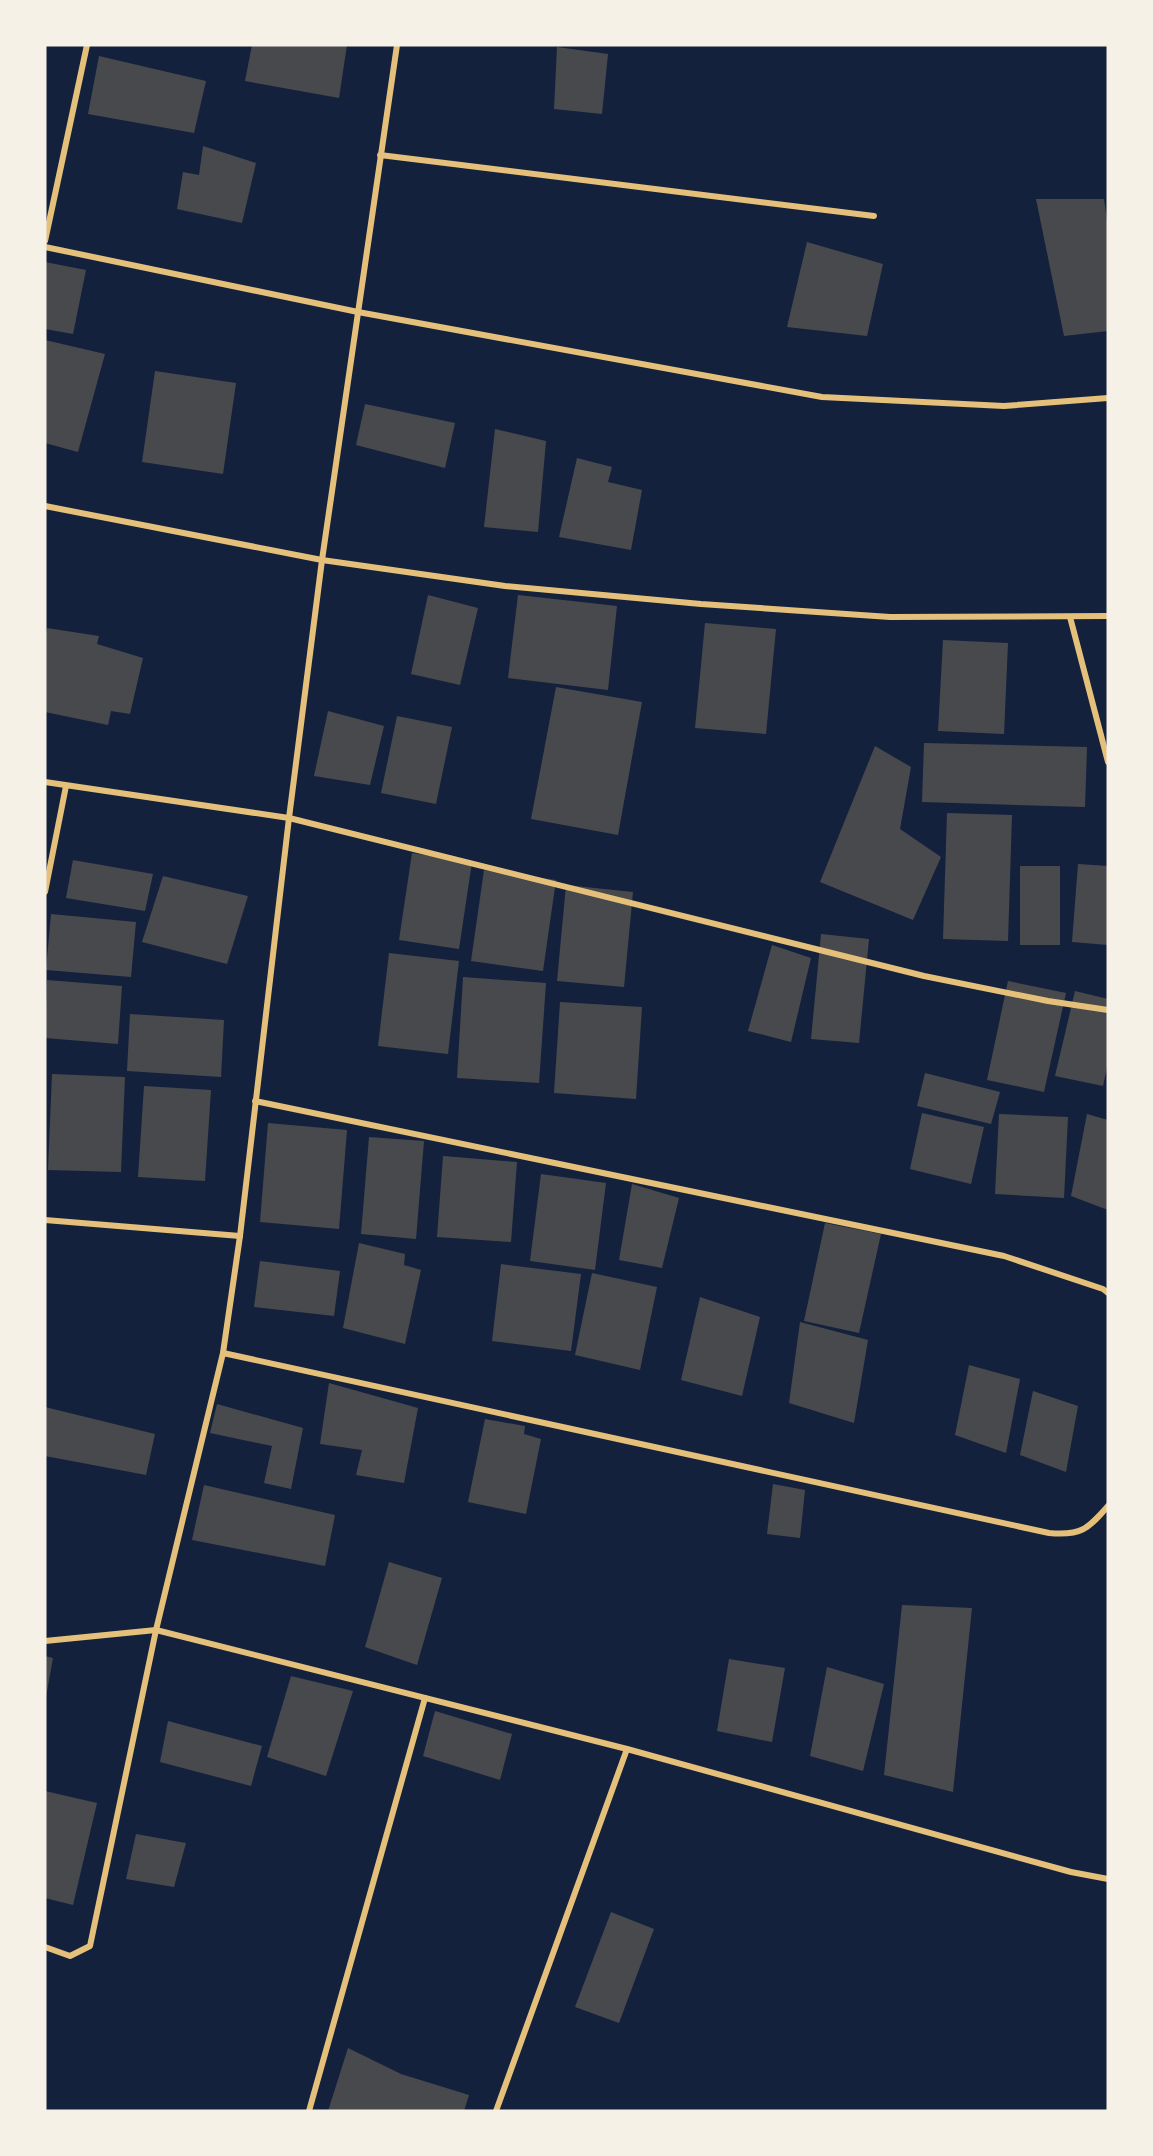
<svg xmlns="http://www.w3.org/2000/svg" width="1153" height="2156" font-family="'DejaVu Sans',sans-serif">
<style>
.building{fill:#48494c}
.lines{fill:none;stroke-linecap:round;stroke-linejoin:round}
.minor{stroke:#e5c07b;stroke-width:6}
</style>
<rect width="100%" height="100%" fill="#14213d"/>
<g class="building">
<polygon points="252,45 347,45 339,98 245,81"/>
<polygon points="557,47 608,54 602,114 554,109"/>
<polygon points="99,56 206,81 194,133 88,114"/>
<polygon points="203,146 256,163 242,223 177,209 183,172 199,175"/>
<polygon points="1036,199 1104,199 1108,227 1108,331 1064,336"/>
<polygon points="807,242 883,264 867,336 787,327"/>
<polygon points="45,262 86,270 73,334 45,329"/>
<polygon points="45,340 105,354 78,452 45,443"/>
<polygon points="155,371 236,383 223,474 142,462"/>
<polygon points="365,404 455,423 445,468 356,445"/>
<polygon points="495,429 546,441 538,532 484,527"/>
<polygon points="577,458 612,467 608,482 642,490 631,550 559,537"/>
<polygon points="428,595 478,608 460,685 411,674"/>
<polygon points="518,595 617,606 608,690 508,678"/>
<polygon points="705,623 776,629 766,734 695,728"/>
<polygon points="47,628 99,636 97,644 143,658 130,714 111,711 108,725 45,712 45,641"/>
<polygon points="943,640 1008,643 1004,734 938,731"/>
<polygon points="556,687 642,702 618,835 531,819"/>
<polygon points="328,711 384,726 370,785 314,776"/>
<polygon points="397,716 452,727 436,804 381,793"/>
<polygon points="924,743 1087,747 1085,807 922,802"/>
<polygon points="875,746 911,767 900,829 941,857 913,920 820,882"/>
<polygon points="947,813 1012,815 1008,941 943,939"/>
<polygon points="412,853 472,862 459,949 399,940"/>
<polygon points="73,860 153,874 145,911 66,898"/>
<polygon points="1078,864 1108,866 1108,945 1072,942"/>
<rect x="1020" y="866" width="40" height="79"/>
<polygon points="484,870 556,880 543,971 471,961"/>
<polygon points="163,876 248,896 227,964 142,942"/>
<polygon points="566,885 633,892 624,987 557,981"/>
<polygon points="51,914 136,922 131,977 46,970"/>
<polygon points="821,934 869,939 859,1043 811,1039"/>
<polygon points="772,945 811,958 791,1042 748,1031"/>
<polygon points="389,953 459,961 448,1054 378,1046"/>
<polygon points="463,977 546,983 539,1083 457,1078"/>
<polygon points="47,980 122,986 118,1044 45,1038"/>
<polygon points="1008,981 1066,993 1044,1092 987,1080"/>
<polygon points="1075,991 1108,999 1108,1063 1103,1086 1055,1076"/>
<polygon points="560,1002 642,1007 636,1099 554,1093"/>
<polygon points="130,1014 224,1020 221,1077 127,1071"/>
<polygon points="925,1073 1000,1092 991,1124 917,1106"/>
<polygon points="52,1074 125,1077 121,1172 48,1170"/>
<polygon points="144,1086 211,1090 205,1181 138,1177"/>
<polygon points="922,1113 984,1127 971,1184 910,1169"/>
<polygon points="999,1114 1068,1117 1064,1198 995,1194"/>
<polygon points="1087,1114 1108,1120 1108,1210 1071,1196"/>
<polygon points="268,1123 347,1130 339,1229 260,1222"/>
<polygon points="369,1137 424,1141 416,1239 361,1234"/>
<polygon points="443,1156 517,1162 511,1242 437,1237"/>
<polygon points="541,1174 606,1183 595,1270 530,1261"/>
<polygon points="632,1184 679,1198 662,1268 619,1260"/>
<polygon points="825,1223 881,1234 859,1333 804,1321"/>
<polygon points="359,1243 405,1254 404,1265 421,1270 405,1344 343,1328"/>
<polygon points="260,1261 340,1271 334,1316 254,1307"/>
<polygon points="501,1264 581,1274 571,1351 492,1341"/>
<polygon points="592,1273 657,1287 640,1370 575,1355"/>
<polygon points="700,1297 760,1317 742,1396 681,1380"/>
<polygon points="800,1322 868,1340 854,1423 789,1403"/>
<polygon points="969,1365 1020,1379 1006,1453 955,1435"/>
<polygon points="329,1383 418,1408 404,1483 356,1475 362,1450 320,1444"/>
<polygon points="1033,1391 1078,1406 1066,1472 1020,1455"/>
<polygon points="217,1404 303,1428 291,1489 264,1483 272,1446 210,1433"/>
<polygon points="45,1407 155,1434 146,1475 45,1456"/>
<polygon points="485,1419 525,1426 524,1434 541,1439 526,1514 468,1502"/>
<polygon points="773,1484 805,1490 800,1538 767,1534"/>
<polygon points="204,1485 335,1515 325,1566 192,1540"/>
<polygon points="389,1562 442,1578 417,1665 365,1647"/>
<polygon points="902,1605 972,1608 953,1792 884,1775"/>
<polygon points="45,1656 53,1658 46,1697 45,1697"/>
<polygon points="729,1659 785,1668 772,1742 717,1731"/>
<polygon points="827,1667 884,1684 863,1771 810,1756"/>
<polygon points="291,1676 353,1691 326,1776 267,1757"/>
<polygon points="435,1711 512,1734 500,1780 423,1756"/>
<polygon points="168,1721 262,1746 251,1786 160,1762"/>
<polygon points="45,1791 97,1803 73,1905 45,1898"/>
<polygon points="136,1834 186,1843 174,1887 126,1879"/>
<polygon points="611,1912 654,1929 619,2023 575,2007"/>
<polygon points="348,2048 401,2074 469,2095 464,2111 328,2111"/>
</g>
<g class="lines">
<g class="minor">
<polyline points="380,155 874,216"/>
<polyline points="45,241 87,45"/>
<polyline points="45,247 358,312 822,397 1004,406 1108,398"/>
<polyline points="45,506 322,560 505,586 701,604 890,617 1108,616"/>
<polyline points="1070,617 1108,762"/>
<polyline points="45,782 289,818 924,976 1048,1001 1108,1010"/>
<polyline points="45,892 66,786"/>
<polyline points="255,1101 1004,1256 1103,1289 1108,1293"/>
<polyline points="45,1220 240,1236"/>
<path d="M223,1353l826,180c32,3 39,-4 59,-27"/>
<polyline points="45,1641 156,1630 627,1749 1071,1872 1108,1879"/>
<polyline points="45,1947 70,1956 90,1946 156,1630 223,1353 240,1236 289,818 322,560 397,45"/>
<polyline points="309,2111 425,1698"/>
<polyline points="496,2111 627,1749"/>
</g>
</g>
<rect width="1153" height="2156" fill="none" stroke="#f6f1e7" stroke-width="93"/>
</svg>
